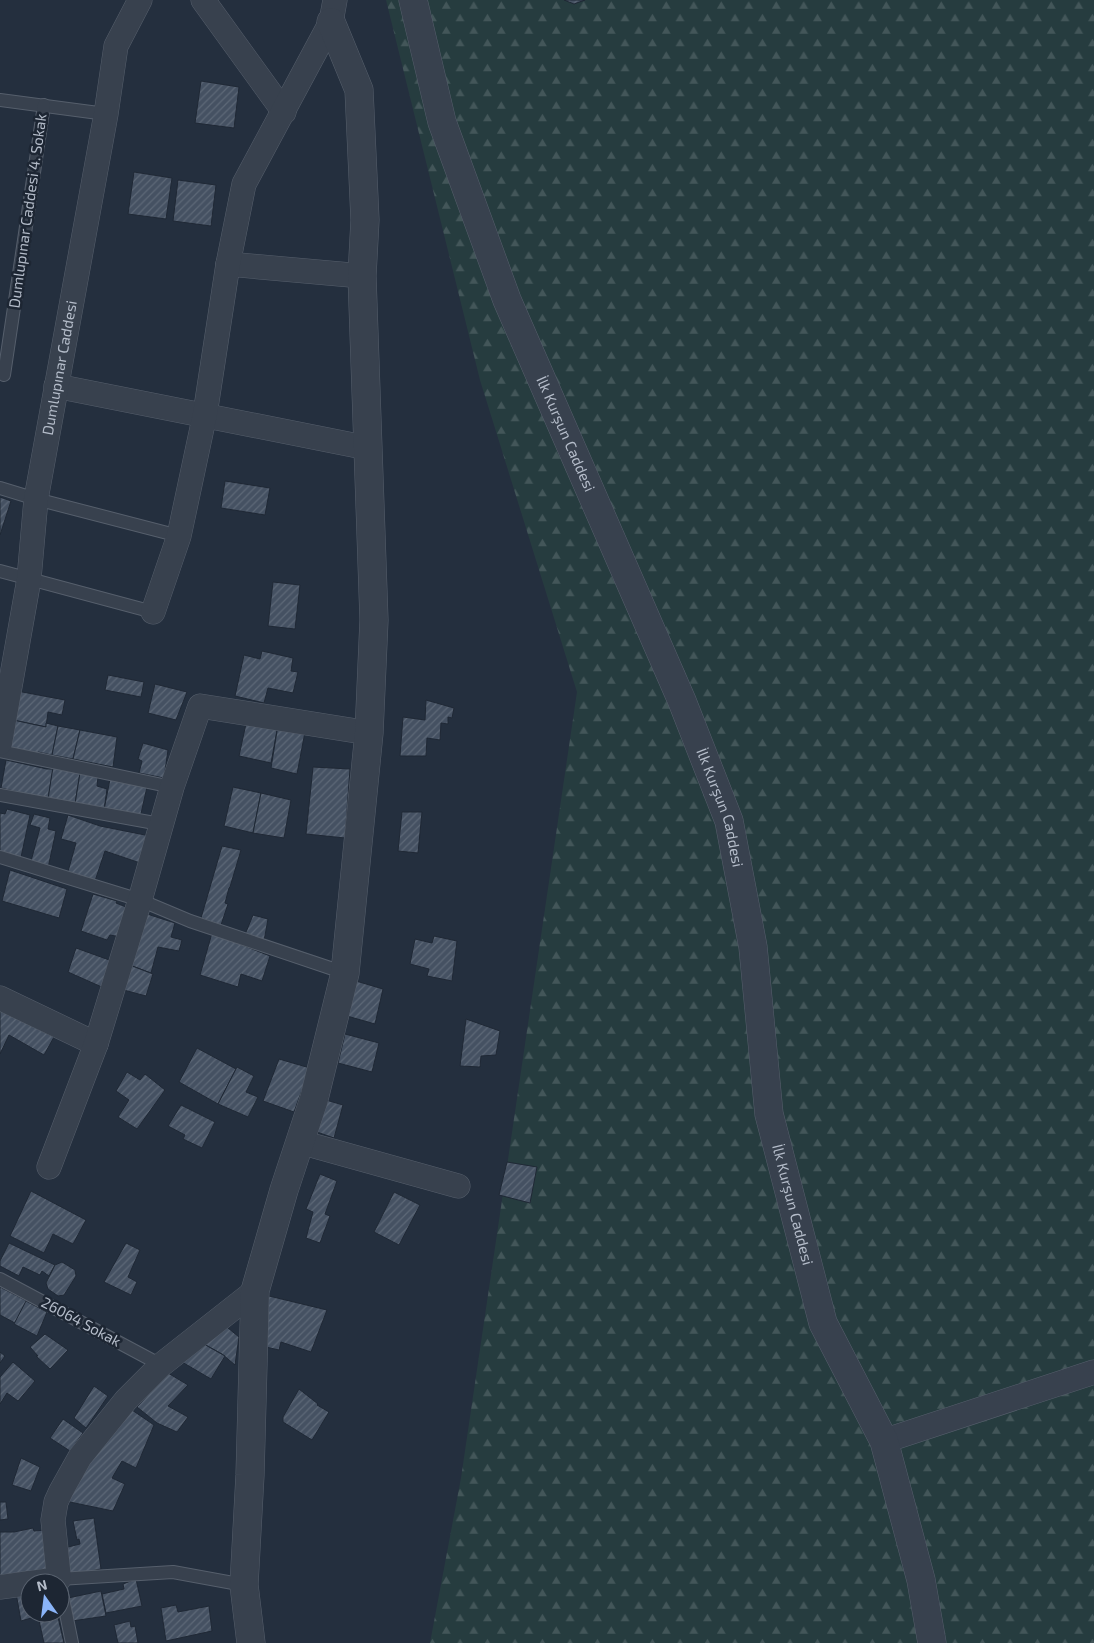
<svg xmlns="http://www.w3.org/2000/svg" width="1094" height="1643" font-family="'Exo 2',sans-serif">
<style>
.forest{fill:url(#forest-firs)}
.building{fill:url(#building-hatch);stroke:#1f2835}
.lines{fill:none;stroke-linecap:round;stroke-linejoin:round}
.service-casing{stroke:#565f6c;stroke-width:14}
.minor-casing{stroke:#565f6c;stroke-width:25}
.tertiary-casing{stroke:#565f6c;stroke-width:29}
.service{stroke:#38414e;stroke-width:12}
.minor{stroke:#38414e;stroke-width:24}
.tertiary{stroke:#38414e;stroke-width:28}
.labels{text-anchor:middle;stroke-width:5;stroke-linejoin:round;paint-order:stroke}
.street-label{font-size:15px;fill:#b4bcc9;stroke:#1d2633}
</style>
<defs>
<pattern id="forest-firs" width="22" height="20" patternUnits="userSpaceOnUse" patternTransform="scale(1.25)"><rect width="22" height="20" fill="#263c3f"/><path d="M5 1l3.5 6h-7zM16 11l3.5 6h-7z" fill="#435659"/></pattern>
<pattern id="building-hatch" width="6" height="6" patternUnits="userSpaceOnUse" patternTransform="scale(1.25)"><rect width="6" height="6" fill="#455162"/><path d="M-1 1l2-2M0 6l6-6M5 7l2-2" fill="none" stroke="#5d6877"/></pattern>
</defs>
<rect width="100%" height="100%" fill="#242f3e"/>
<polygon class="forest" points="386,0 1094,0 1094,1643 430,1643 461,1478 577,692 480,380"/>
<g class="building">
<polygon points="564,0 585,0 574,4"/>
<polygon points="201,81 239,87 234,128 195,123"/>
<polygon points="134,172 172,178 166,219 128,214"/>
<polygon points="178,180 216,185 211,226 173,221"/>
<polygon points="225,481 270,488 265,515 221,508"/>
<polygon points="0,497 11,501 0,535"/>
<polygon points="273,582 300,585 295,629 268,626"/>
<polygon points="262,651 293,658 291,671 298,672 293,693 268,688 264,703 235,696 244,655 260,659"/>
<polygon points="108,675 144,682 141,697 105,690"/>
<polygon points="155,684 187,692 176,720 148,713"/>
<polygon points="17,691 65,700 62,715 48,712 46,727 13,720"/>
<polygon points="426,700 454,708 452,718 448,717 448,724 441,723 440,740 427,738 426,756 400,756 403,717 425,720"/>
<polygon points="247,719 278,725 271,763 239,756"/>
<polygon points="13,720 46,727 46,723 58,726 52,755 38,752 38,755 8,750"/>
<polygon points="278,725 305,732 297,774 271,768"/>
<polygon points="58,726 80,730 73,759 52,755"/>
<polygon points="80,730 117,737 113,767 73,759"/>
<polygon points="143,743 168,750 164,778 139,773 142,761 138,759"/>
<polygon points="6,760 47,769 53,769 48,799 1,788"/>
<polygon points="53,767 80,773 75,804 48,799"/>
<polygon points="313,767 350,769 345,838 306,834"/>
<polygon points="80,773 98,777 97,786 107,789 104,810 75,804"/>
<polygon points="110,779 147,787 140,818 104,810"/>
<polygon points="233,787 261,793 253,833 224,826"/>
<polygon points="261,793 291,800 284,838 253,833"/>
<polygon points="7,809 30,815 20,862 0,854 0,813 5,814"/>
<polygon points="402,812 422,812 418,853 398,851"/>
<polygon points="34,814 50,818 48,829 56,831 48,868 31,861 40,828 30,825"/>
<polygon points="68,815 100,826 155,837 146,865 105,851 94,884 67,875 76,843 61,839"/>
<polygon points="222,846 241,850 230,887 229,888 225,903 228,904 221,925 201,918"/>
<polygon points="10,870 67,889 59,918 2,901"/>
<polygon points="93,894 117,901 116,903 131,909 121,937 110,935 107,940 81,931"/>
<polygon points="144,913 175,923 171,937 182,940 179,951 158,947 151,973 127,964"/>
<polygon points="253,915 268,919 264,941 244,937"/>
<polygon points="212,933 270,956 262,981 241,974 238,987 200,975"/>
<polygon points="434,936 457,941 452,981 427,976 429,969 410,964 415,939 432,943"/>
<polygon points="76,948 112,961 104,988 68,972"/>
<polygon points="127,964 153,974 146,996 120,989"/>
<polygon points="356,981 383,989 375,1024 347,1016"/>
<polygon points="0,1004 16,1018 54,1037 44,1055 9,1035 0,1054"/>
<polygon points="466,1019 500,1031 496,1055 481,1056 480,1067 460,1066"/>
<polygon points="345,1034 379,1043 372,1072 338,1063"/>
<polygon points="197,1048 236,1069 218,1104 179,1082"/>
<polygon points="279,1059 310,1068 294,1112 263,1101"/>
<polygon points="237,1067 254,1076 246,1092 258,1097 248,1117 218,1104"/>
<polygon points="127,1072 140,1080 145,1074 165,1090 137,1129 118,1117 129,1100 116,1091"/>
<polygon points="326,1100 343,1105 334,1138 314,1131"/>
<polygon points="181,1105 215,1122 202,1148 183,1139 185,1135 168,1126"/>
<polygon points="507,1162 537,1167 530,1203 499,1195"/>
<polygon points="320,1174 337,1181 325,1214 330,1216 320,1243 306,1238 313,1212 306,1209"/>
<polygon points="31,1191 86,1220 73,1244 53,1234 44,1253 10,1236"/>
<polygon points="394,1192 420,1205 399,1245 374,1232"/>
<polygon points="9,1243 55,1265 49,1276 42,1271 40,1275 23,1267 19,1276 0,1266 0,1261"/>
<polygon points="126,1243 140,1250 128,1277 137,1282 131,1295 104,1282"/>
<polygon points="62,1262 75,1270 76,1276 64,1295 58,1296 48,1289 46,1283 55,1265"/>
<polygon points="0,1287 27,1301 15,1323 0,1315"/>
<polygon points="269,1296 327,1310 311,1352 281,1342 279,1350 257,1345"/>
<polygon points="26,1301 47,1312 37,1336 14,1324"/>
<polygon points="222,1323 239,1337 235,1365 222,1354 202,1343"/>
<polygon points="45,1334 68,1350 50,1369 36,1356 38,1356 30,1347"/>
<polygon points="202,1343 225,1356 211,1379 182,1362"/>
<polygon points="0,1352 5,1356 0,1363"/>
<polygon points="13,1362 35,1381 18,1401 7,1393 0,1404 0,1377"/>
<polygon points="168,1373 188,1385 168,1406 188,1417 177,1432 157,1423 137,1407"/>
<polygon points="94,1386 108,1396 86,1428 74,1418"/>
<polygon points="299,1389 318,1404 317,1405 329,1412 312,1440 283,1422 283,1417"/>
<polygon points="132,1410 154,1425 136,1468 122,1461 112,1478 125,1484 113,1511 65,1501 86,1466"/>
<polygon points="63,1419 83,1433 70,1451 50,1438"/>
<polygon points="21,1458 40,1467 31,1491 12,1485"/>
<polygon points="0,1502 6,1502 8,1519 0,1520"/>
<polygon points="94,1518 101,1569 65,1576 60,1549 80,1544 79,1539 77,1540 73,1521"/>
<polygon points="33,1528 34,1531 46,1530 50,1573 0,1578 0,1532 14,1532"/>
<polygon points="136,1579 142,1606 106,1613 102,1594 124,1589 123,1584"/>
<polygon points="30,1590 30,1613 57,1613 64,1643 44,1643 38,1616 21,1621 16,1593"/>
<polygon points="101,1591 106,1616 72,1621 68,1598"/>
<polygon points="176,1605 178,1612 209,1606 212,1631 166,1641 161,1608"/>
<polygon points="130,1621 131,1627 135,1626 138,1643 118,1643 114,1625"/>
</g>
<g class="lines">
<defs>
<g id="service">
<polyline points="0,100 106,114"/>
<polyline points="4,375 44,105"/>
<polyline points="0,488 36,499 179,536"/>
<polyline points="0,571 153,612"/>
<polyline points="0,751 172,787"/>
<polyline points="0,795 160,824"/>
<polyline points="0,857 140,900 190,921 345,973"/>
<polyline points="0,1279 161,1365"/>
<polyline points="72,1643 59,1579 173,1572 244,1585"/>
</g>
<g id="minor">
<polyline points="203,0 284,112"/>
<polyline points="228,264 362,276"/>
<polyline points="56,386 368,448"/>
<polyline points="153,612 179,536 205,414 228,264 244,184 331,22 335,0"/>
<path id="s1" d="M0,743l29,-164 7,-80 70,-385 10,-68 24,-46"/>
<polyline points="0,998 96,1044"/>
<polyline points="300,1142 458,1186"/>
<polyline points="49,1167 96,1044 140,900 172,787 200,706 369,733"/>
<polyline points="884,1441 1094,1372"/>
<polyline points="31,1583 59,1579 53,1520 56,1502 61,1491 80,1457 126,1400 161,1365 255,1291"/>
<polyline points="0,1587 30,1583"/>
</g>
<g id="tertiary">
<path id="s2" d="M413,0l29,122 65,178 175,401 47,120 24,126 16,167 54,209 61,118 37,139 11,63"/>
<polyline points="251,1643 244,1585 250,1475 255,1291 284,1190 314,1099 345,973 369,733 374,620 362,276 365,220 359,90 331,22"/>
</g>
</defs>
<use href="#service" class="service-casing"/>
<use href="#minor" class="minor-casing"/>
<use href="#tertiary" class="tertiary-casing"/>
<use href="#service" class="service"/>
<use href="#minor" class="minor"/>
<use href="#tertiary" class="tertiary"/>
</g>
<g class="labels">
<g class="street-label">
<text transform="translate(28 211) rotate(-82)" y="5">Dumlupınar Caddesi 4. Sokak</text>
<text dy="5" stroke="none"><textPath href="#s1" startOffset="380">Dumlupınar Caddesi</textPath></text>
<text dy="5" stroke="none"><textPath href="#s2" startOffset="461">İlk Kurşun Caddesi</textPath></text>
<text dy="5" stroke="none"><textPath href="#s2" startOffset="866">İlk Kurşun Caddesi</textPath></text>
<text dy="5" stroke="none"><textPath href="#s2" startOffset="1271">İlk Kurşun Caddesi</textPath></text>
<text transform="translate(81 1322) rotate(28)" y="5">26064 Sokak</text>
</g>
</g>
<g transform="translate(45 1598) rotate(346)"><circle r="24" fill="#1d2633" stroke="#59626f"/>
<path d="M0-4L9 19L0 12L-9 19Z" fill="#8ab4f8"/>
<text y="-8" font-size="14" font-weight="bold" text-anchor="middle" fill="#b4bcc9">N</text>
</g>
</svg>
